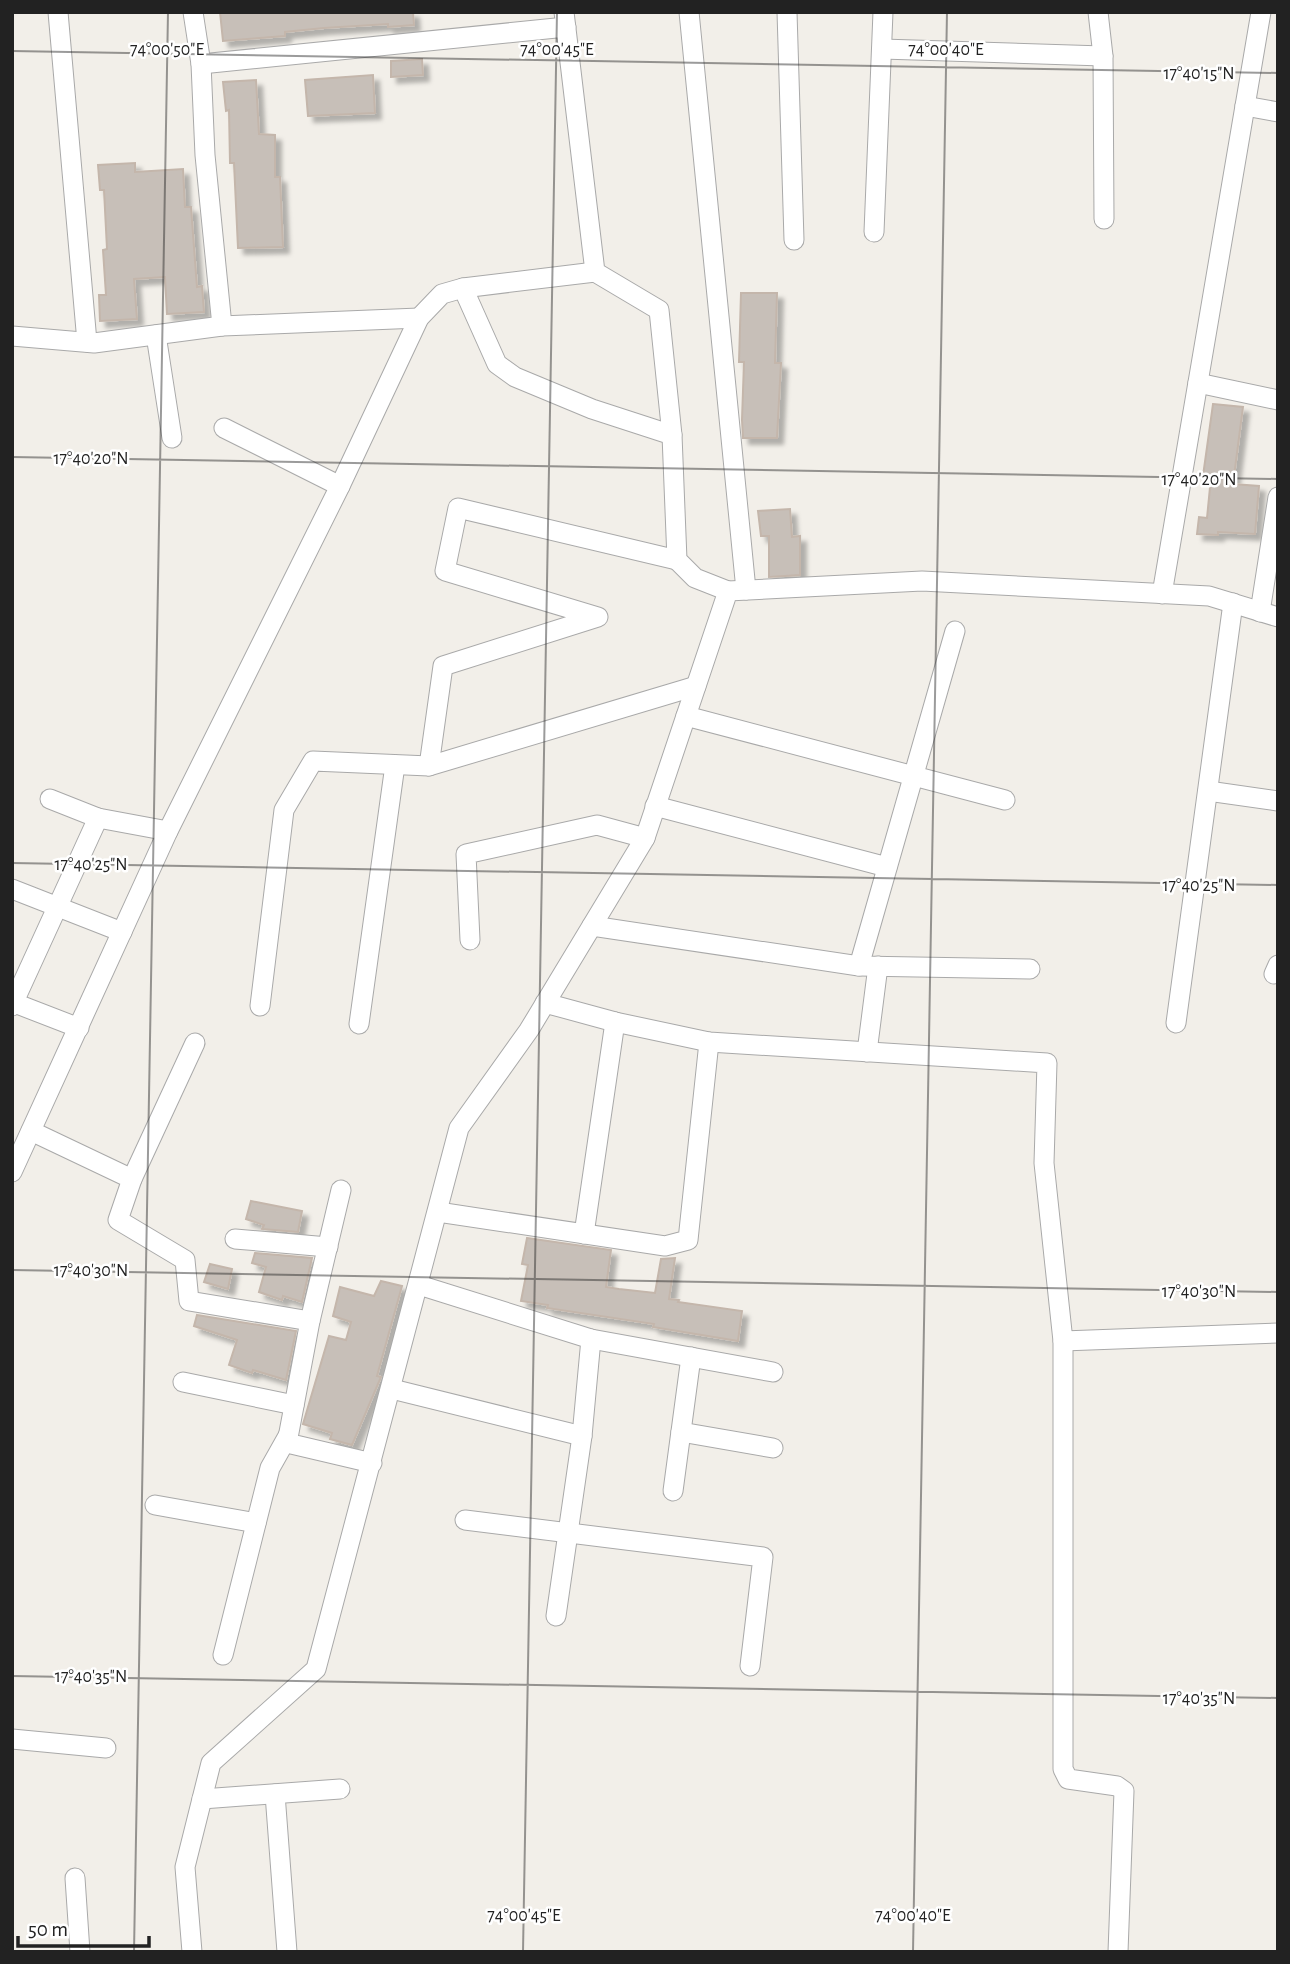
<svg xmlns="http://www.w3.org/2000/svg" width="1290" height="1964" font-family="'Alegreya Sans',sans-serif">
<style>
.building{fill:#c7bfb8;stroke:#c4b6ab;stroke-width:2;filter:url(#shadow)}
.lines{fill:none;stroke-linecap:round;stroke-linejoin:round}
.street-casing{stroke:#a9a9a9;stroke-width:21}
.street{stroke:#fff;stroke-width:19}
.ticks{fill:none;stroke:#222;stroke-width:2;stroke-opacity:0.45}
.ticks-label{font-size:18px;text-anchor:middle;fill:#222;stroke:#fff;stroke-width:5;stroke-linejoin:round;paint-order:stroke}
</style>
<defs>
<filter id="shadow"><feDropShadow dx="6" dy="6" stdDeviation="2" flood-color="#0004"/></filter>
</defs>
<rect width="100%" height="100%" fill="#f2efe9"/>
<g class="building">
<polygon points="220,12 413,12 414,25 388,27 388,24 324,28 285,32 285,36 223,41"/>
<polygon points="422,59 423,75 391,77 391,61"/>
<polygon points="373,75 375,113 308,116 305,80"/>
<polygon points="256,80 259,134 275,135 275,177 280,177 283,247 238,248 234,163 230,163 229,110 226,111 223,82"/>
<polygon points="135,163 135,172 183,169 185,207 191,207 197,287 202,286 204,312 167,314 165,277 134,279 137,319 100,321 99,295 106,295 103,250 107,249 104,190 100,190 98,165"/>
<polygon points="741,293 777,293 775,363 781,363 777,438 743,438 742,420 744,362 739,362"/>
<polygon points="1213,404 1243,407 1233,484 1259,486 1255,534 1218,532 1218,535 1197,534 1199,517 1207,518 1211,477 1203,476"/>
<polygon points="790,509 792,537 800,536 800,575 769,577 769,536 761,536 758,511"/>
<polygon points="251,1201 302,1211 298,1232 262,1229 264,1225 246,1219"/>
<polygon points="527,1238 611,1250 606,1287 619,1289 655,1293 661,1259 675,1258 669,1299 679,1300 678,1302 742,1311 738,1341 653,1327 654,1324 547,1308 548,1305 521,1301 528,1265 522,1264"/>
<polygon points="255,1253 312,1258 302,1302 283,1296 282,1300 259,1292 266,1267 252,1263"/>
<polygon points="210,1264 232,1269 228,1289 204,1282"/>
<polygon points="381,1281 402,1286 377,1376 381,1377 352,1445 330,1439 332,1433 303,1424 329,1336 346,1340 351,1322 333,1316 340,1287 374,1296"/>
<polygon points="197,1315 296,1331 286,1380 253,1370 252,1373 229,1365 237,1340 194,1326"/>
</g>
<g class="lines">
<defs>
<g id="street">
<polyline points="58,12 87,342"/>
<polyline points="564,12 595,272 659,310 672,435"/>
<polyline points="689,12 746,590"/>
<polyline points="787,12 794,240"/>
<polyline points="1098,12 1103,56 1104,219"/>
<polyline points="882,49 1103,56"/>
<polyline points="201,64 566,27"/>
<polyline points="1245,106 1278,112"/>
<polyline points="874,232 883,12"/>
<polyline points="463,288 497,364 515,377 592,409 672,435 677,560 695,578 728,591"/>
<polyline points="222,326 419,318"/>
<polyline points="156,335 172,438"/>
<polyline points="12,336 94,343 222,326 205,155 201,64 193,12"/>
<polyline points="1198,383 1278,400"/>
<polyline points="224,428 340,486"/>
<polyline points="1162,594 1261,12"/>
<polyline points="1260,612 1278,497"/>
<polyline points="686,716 1005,800"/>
<polyline points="429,766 443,666 598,617 445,571 458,508 677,560"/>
<polyline points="1208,791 1278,801"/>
<polyline points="50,799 98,818 168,831"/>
<polyline points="655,806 887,867"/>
<polyline points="12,889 122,932"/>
<polyline points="592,926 859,966 1030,969"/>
<polyline points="470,940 466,854 597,825 645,838"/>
<polyline points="859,966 955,631"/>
<polyline points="1274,974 1278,965"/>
<polyline points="12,1002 79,1028"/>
<polyline points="545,1003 615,1022 709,1042 1047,1063 1044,1163 1063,1341 1278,1333"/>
<polyline points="12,1006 98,818"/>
<polyline points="260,1006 284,810 313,761 429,766 696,686"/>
<polyline points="1176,1023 1233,603"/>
<polyline points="359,1024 395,765"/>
<polyline points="867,1052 878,966"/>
<polyline points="31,1131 132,1179 118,1220 185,1260 189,1301 310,1321"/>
<polyline points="12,1172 168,831 340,486 419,318 442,294 463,288 595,272"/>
<polyline points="132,1179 195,1043"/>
<polyline points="341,1190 310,1321 287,1443 372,1463"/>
<polyline points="438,1212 665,1246 688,1240 709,1042"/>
<polyline points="584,1234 615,1022"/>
<polyline points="235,1239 328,1247"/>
<polyline points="419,1285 591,1339 773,1372"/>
<polyline points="1063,1341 1063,1769 1068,1779 1117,1786 1124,1791 1118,1952"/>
<polyline points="183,1382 294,1405"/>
<polyline points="392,1389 582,1436"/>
<polyline points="681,1432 773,1448"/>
<polyline points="673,1491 691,1357"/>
<polyline points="155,1505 256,1523"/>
<polyline points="465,1520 763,1557 750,1666"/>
<polyline points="556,1616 582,1436 591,1339"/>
<polyline points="223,1655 270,1468 288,1436"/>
<polyline points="12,1739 106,1748"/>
<polyline points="275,1794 287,1952"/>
<polyline points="202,1799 340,1789"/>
<polyline points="75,1878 80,1952"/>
<polyline points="192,1952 185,1867 211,1763 316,1669 459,1128 529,1030 645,838 728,591 922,581 1209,596 1278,617"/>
</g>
</defs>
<use href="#street" class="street-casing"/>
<use href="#street" class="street"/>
</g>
<path class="ticks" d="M12,51l1266,22M12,457l1266,22M12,863l1266,22M12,1270l1266,22M12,1676l1266,22M134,1952l34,-1940M523,1952l34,-1940M913,1952l34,-1940"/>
<g class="ticks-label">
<text x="167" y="55">74°00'50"E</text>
<text x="557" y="55">74°00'45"E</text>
<text x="946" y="55">74°00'40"E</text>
<text x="1199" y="79">17°40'15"N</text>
<text x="91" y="464">17°40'20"N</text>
<text x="1199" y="485">17°40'20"N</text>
<text x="91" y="870">17°40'25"N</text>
<text x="1199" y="891">17°40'25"N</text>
<text x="91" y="1276">17°40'30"N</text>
<text x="1199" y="1297">17°40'30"N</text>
<text x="91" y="1682">17°40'35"N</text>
<text x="1199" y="1704">17°40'35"N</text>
<text x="524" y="1921">74°00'45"E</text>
<text x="913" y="1921">74°00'40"E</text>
</g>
<rect width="1290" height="1964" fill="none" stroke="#222222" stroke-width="28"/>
<path d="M18 1936v10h131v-10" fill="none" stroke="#222222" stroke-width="3.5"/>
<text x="28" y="1936" font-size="21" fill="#222222" stroke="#ffffff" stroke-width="5" paint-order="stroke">50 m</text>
</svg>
